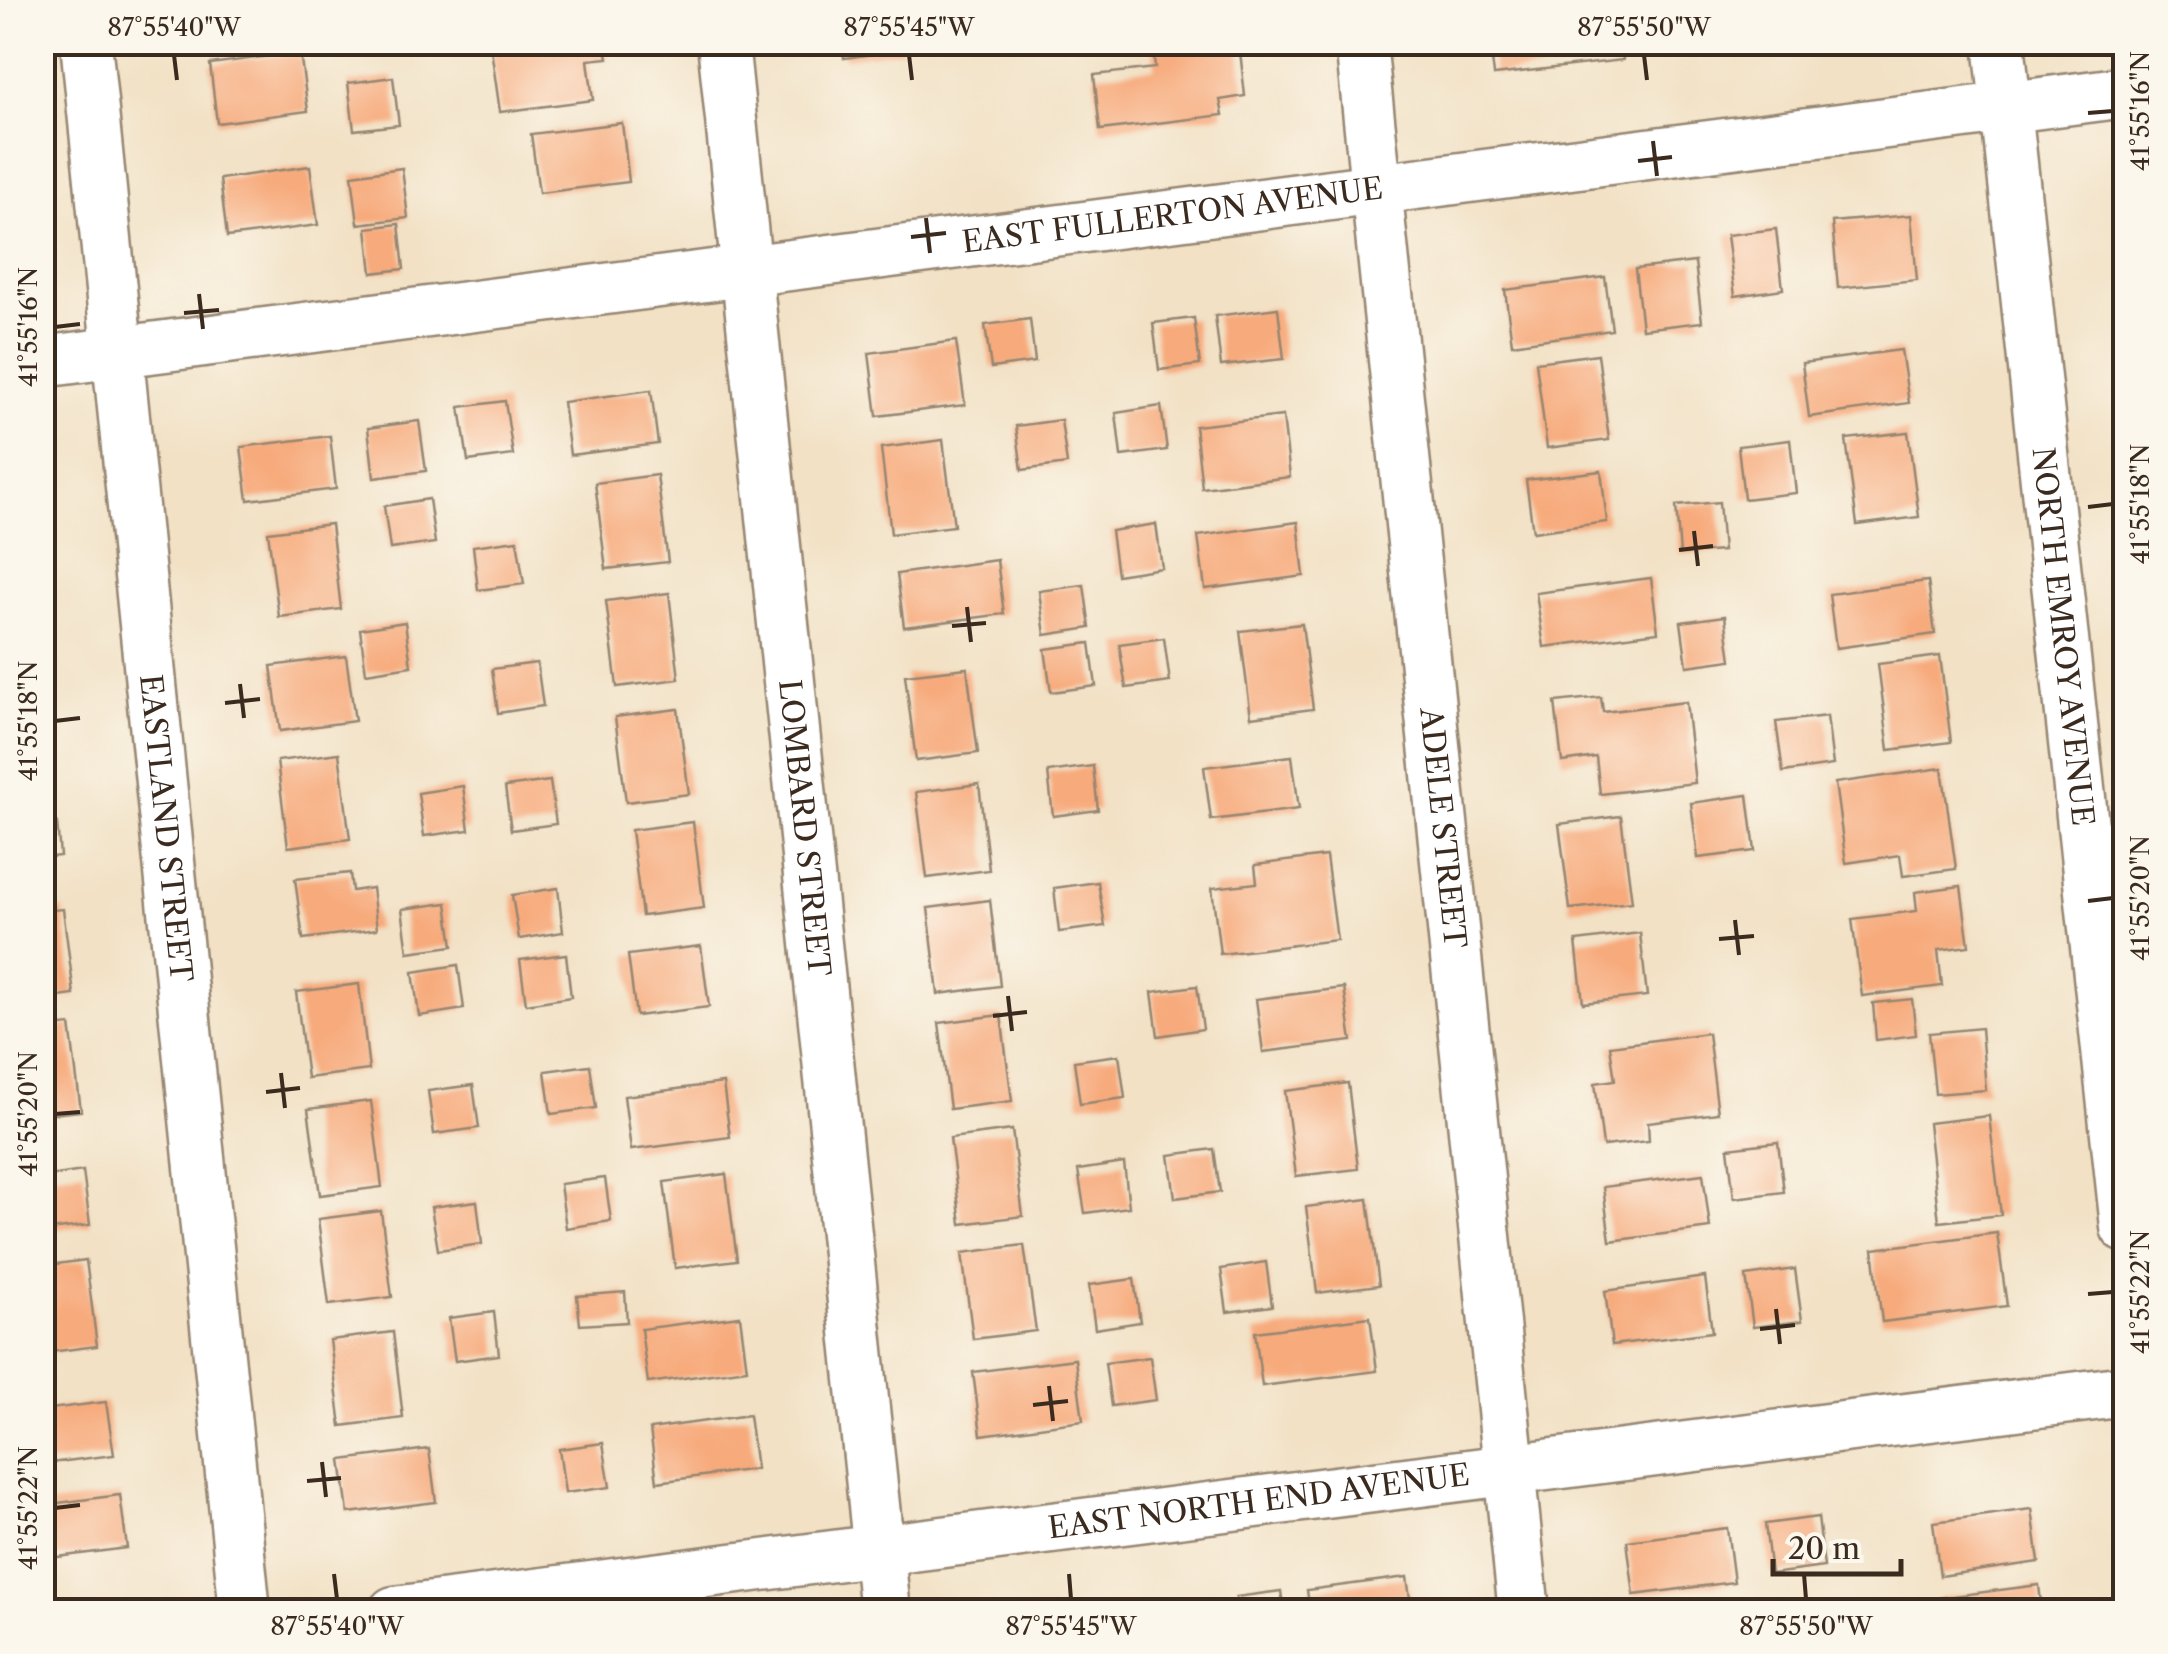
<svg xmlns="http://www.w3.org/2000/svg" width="2168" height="1654" font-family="'Libre Caslon Text',serif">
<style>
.building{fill:#f7aa7c}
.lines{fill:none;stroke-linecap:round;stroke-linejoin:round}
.street-casing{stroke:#968672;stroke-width:55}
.street{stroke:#fff;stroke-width:50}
.ticks{fill:none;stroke:#3b2a1e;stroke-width:4}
.labels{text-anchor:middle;stroke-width:9;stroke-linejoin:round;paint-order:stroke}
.street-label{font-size:30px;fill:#3b2a1e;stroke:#fbf7ec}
.neatline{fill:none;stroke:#3b2a1e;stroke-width:4}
.ticks-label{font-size:25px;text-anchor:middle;fill:#3b2a1e}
</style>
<rect width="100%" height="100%" fill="#fbf7ec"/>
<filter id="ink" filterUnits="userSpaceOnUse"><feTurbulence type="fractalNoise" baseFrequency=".01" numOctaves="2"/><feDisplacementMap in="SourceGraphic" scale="20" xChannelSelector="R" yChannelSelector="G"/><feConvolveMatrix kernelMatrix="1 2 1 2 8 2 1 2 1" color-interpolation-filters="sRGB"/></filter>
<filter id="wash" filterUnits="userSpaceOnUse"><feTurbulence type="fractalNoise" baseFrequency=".0048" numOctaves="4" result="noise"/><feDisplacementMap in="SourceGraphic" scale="40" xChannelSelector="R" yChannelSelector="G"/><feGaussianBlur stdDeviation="2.25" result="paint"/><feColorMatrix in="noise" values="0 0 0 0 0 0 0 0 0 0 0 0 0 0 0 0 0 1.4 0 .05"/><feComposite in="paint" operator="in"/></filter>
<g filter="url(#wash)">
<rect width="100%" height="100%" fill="#f2e1c5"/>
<g id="blocks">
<g class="building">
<polygon points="490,42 605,42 608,58 588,60 593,100 500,112"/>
<polygon points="842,42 901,42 901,50 844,58"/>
<polygon points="1191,42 1239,42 1245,96 1220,100 1223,115 1100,130 1094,75 1155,68 1153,47"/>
<polygon points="1490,42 1621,42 1623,60 1494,75"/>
<polygon points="300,52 308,111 217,123 210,64"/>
<polygon points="393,77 399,125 354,130 348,83"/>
<polygon points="622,123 629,182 539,193 531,134"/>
<polygon points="310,166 318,225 227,237 220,179"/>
<polygon points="402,168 408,218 358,224 352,175"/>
<polygon points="1911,215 1917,280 1838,288 1832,222"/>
<polygon points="399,224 404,269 372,273 367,228"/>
<polygon points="1776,229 1783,289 1735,296 1727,235"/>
<polygon points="1695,262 1702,322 1642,329 1635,269"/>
<polygon points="1605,277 1612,330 1512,344 1505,290"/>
<polygon points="1278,308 1284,359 1221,366 1215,316"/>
<polygon points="1194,318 1200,365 1159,370 1153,323"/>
<polygon points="1030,319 1035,362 991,368 985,325"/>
<polygon points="956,341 965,405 877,416 869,353"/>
<polygon points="1901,350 1909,403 1809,417 1802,363"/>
<polygon points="1598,354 1609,440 1547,448 1536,362"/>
<polygon points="651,390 658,444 570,455 563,402"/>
<polygon points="505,401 513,455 468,461 460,407"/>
<polygon points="1161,406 1167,450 1121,456 1116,413"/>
<polygon points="1283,416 1290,477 1202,488 1195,426"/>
<polygon points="1061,420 1067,464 1022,470 1016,426"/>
<polygon points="419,421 426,471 374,478 368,428"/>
<polygon points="1908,432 1919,517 1857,525 1846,439"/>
<polygon points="330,436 336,489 248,500 241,447"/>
<polygon points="943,440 954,526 891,534 881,448"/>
<polygon points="1790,440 1796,493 1744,499 1738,446"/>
<polygon points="1601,471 1607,522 1533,532 1526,480"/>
<polygon points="657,475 668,562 606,569 595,483"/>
<polygon points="429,499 435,543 390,549 384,506"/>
<polygon points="1719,502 1723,551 1680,554 1676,506"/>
<polygon points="1298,522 1304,576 1205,589 1198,536"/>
<polygon points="331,524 341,609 279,617 268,532"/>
<polygon points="1156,524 1162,568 1117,575 1111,531"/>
<polygon points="517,540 524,584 478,590 473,546"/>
<polygon points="997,560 1004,614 904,627 897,574"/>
<polygon points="1651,578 1658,632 1544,647 1536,593"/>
<polygon points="1928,581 1935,634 1836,648 1829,594"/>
<polygon points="1084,585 1090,628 1045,635 1039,591"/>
<polygon points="669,593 679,679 617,687 606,601"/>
<polygon points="1725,616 1731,660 1687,666 1681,622"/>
<polygon points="405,622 411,666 366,673 360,629"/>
<polygon points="1302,624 1313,709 1251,717 1240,631"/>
<polygon points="1164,638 1170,682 1126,688 1119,644"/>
<polygon points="1090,643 1096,686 1051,692 1045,649"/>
<polygon points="346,656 355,721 280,731 271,666"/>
<polygon points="1940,656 1951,742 1889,750 1878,664"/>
<polygon points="537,663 543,706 498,713 492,669"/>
<polygon points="967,668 978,753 916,761 905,675"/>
<polygon points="1601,697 1603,712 1686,702 1695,783 1600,794 1596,757 1562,762 1555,702"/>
<polygon points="678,709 689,794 626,802 615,717"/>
<polygon points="1827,716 1833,765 1783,772 1776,722"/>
<polygon points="339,753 350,839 288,847 277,761"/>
<polygon points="1292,756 1299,809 1211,820 1204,767"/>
<polygon points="1093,766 1098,810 1053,816 1048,772"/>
<polygon points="1942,768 1956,869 1903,876 1900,855 1846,863 1835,783"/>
<polygon points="550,781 556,824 511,830 505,787"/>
<polygon points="979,784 989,870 927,878 916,792"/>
<polygon points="463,786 469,830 424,836 418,793"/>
<polygon points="1748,795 1755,851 1698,858 1691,803"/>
<polygon points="42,807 45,807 47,823 57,822 60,856 42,858"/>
<polygon points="1621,816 1632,902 1570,909 1559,824"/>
<polygon points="693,822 704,908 642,916 631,830"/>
<polygon points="1326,856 1337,940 1220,954 1212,888 1257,883 1255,865"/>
<polygon points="350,873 352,891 372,888 377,929 303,939 295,879"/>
<polygon points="1098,882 1105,926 1059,932 1054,888"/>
<polygon points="1961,886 1969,946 1938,950 1942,986 1862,996 1852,919 1917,911 1915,892"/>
<polygon points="558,888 563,932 519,939 512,895"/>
<polygon points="990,900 1000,986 938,994 928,908"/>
<polygon points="447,903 453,946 408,952 402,909"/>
<polygon points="63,909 74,995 42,999 42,911"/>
<polygon points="1640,933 1647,996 1583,1003 1576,941"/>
<polygon points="701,946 709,1007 636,1016 628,955"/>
<polygon points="566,954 571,997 526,1004 520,960"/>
<polygon points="458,965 464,1009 419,1016 413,972"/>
<polygon points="359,984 369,1070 307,1078 296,992"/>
<polygon points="1197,986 1203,1029 1158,1036 1152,992"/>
<polygon points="1344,988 1352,1041 1263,1052 1256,999"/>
<polygon points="1912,999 1916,1035 1876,1040 1873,1003"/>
<polygon points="1001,1015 1012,1101 950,1109 939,1023"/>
<polygon points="70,1025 81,1111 42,1115 42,1028"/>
<polygon points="1981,1028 1986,1090 1935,1094 1929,1033"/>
<polygon points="1708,1033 1718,1113 1648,1122 1649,1141 1603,1146 1595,1083 1615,1080 1610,1046"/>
<polygon points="1119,1055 1125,1098 1080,1104 1074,1061"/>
<polygon points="590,1065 596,1108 551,1114 545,1071"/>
<polygon points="723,1083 730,1137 631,1150 624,1096"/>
<polygon points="1348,1083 1358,1169 1296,1176 1285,1091"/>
<polygon points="473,1085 479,1128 434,1134 428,1091"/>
<polygon points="371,1101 382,1187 320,1195 308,1109"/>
<polygon points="1989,1116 2001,1215 1939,1222 1928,1123"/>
<polygon points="1012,1130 1023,1216 961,1224 950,1138"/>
<polygon points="1778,1142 1784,1192 1734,1198 1728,1148"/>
<polygon points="1214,1149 1220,1192 1175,1198 1169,1155"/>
<polygon points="1124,1163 1129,1207 1085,1213 1078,1170"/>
<polygon points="83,1171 90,1225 42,1231 42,1177"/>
<polygon points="726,1174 737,1260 675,1268 664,1182"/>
<polygon points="1703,1174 1710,1228 1610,1241 1603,1187"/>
<polygon points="605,1178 611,1221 566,1228 560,1184"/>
<polygon points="1368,1199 1379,1285 1317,1293 1306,1207"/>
<polygon points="477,1201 482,1244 438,1250 431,1207"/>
<polygon points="381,1211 392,1297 329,1305 318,1219"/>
<polygon points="1997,1233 2007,1306 1882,1322 1873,1249"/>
<polygon points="1024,1245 1036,1331 973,1339 962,1253"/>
<polygon points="86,1260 97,1346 42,1353 42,1266"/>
<polygon points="1266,1262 1272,1306 1227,1312 1221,1269"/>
<polygon points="1795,1269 1802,1321 1753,1327 1746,1276"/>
<polygon points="1705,1277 1712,1332 1612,1345 1605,1291"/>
<polygon points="1134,1279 1140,1322 1095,1329 1089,1285"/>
<polygon points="625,1292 627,1322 580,1325 577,1296"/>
<polygon points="494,1312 499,1355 455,1361 449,1318"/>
<polygon points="740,1316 747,1369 648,1383 641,1329"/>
<polygon points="1370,1317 1377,1371 1262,1386 1255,1332"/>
<polygon points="393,1332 403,1418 341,1426 330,1340"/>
<polygon points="1150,1357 1156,1400 1111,1406 1105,1363"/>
<polygon points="1075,1359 1083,1421 981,1435 973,1372"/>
<polygon points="106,1402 114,1455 42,1464 42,1410"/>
<polygon points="749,1415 756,1469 657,1482 650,1429"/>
<polygon points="603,1443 610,1487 565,1493 559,1449"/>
<polygon points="429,1449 436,1502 348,1513 341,1460"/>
<polygon points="120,1495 127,1548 42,1559 42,1505"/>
<polygon points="2032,1509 2039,1562 1940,1576 1933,1522"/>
<polygon points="1818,1517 1824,1567 1771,1574 1765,1524"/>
<polygon points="1727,1528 1734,1582 1634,1595 1627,1541"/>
<polygon points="1407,1577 1412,1612 1310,1612 1307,1590"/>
<polygon points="2039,1585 2042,1612 1939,1612 1938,1598"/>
<polygon points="1281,1591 1284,1612 1238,1612 1236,1597"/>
</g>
</g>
</g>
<g filter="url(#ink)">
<use href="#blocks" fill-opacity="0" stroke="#968672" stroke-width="2.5"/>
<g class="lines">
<defs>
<g id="street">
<path id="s1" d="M86,42l159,1570"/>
<path id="s2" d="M723,42l162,1570"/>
<path id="s3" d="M1361,42l163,1570"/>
<path id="s4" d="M1999,42l127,1185"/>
<path id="s5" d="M42,362l2084,-270"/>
<path id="s6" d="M394,1612l1732,-221"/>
</g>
</defs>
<use href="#street" class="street-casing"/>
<use href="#street" class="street"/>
</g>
</g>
<path class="ticks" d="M174,55l3,25M909,55l3,25M1644,55l3,25M2088,113l25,-2M1653,141l4,35M1638,161l34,-4M926,218l4,35M911,237l35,-4M199,294l4,35M184,313l35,-3M55,327l25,-3M2088,507l25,-3M1694,531l4,35M1679,550l34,-4M967,607l4,35M952,626l34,-3M240,684l4,34M225,703l35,-4M55,721l25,-3M2088,901l25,-3M1735,920l4,35M1719,939l35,-3M1008,996l4,35M993,1016l34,-4M281,1073l4,35M266,1092l34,-4M55,1114l25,-2M2088,1294l25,-2M1776,1309l4,35M1760,1329l35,-4M1049,1386l4,35M1033,1405l35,-4M322,1462l4,35M307,1481l34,-3M55,1508l25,-3M334,1574l3,25M1069,1574l2,25M1804,1574l2,25"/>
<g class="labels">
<g class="street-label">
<text dy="10" stroke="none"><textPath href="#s5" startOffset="1140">EAST FULLERTON AVENUE</textPath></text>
<text dy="10" stroke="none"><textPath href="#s4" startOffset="598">NORTH EMROY AVENUE</textPath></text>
<text dy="10" stroke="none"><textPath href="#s1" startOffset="790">EASTLAND STREET</textPath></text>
<text dy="10" stroke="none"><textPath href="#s2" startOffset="790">LOMBARD STREET</textPath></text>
<text dy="10" stroke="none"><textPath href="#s3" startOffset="790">ADELE STREET</textPath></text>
<text dy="10" stroke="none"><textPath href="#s6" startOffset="872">EAST NORTH END AVENUE</textPath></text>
</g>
</g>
<rect width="2168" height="1654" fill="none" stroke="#fbf7ec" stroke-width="110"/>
<path d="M1773 1559v15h128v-15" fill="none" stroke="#3b2a1e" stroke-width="5"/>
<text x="1788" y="1559" font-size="30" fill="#3b2a1e" stroke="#fbf7ec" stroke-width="8" paint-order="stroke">20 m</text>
<rect x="55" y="55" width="2058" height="1544" class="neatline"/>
<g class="ticks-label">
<text x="174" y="36">87°55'40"W</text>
<text x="909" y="36">87°55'45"W</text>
<text x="1644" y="36">87°55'50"W</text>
<text transform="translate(2140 111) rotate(-90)" y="9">41°55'16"N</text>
<text transform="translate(28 327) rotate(-90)" y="9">41°55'16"N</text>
<text transform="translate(2140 504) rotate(-90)" y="9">41°55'18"N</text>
<text transform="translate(28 721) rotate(-90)" y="9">41°55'18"N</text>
<text transform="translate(2140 898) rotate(-90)" y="9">41°55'20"N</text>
<text transform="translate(28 1114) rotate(-90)" y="9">41°55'20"N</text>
<text transform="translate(2140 1292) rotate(-90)" y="9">41°55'22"N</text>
<text transform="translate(28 1508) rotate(-90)" y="9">41°55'22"N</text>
<text x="337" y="1635">87°55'40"W</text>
<text x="1071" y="1635">87°55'45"W</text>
<text x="1806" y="1635">87°55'50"W</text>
</g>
</svg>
